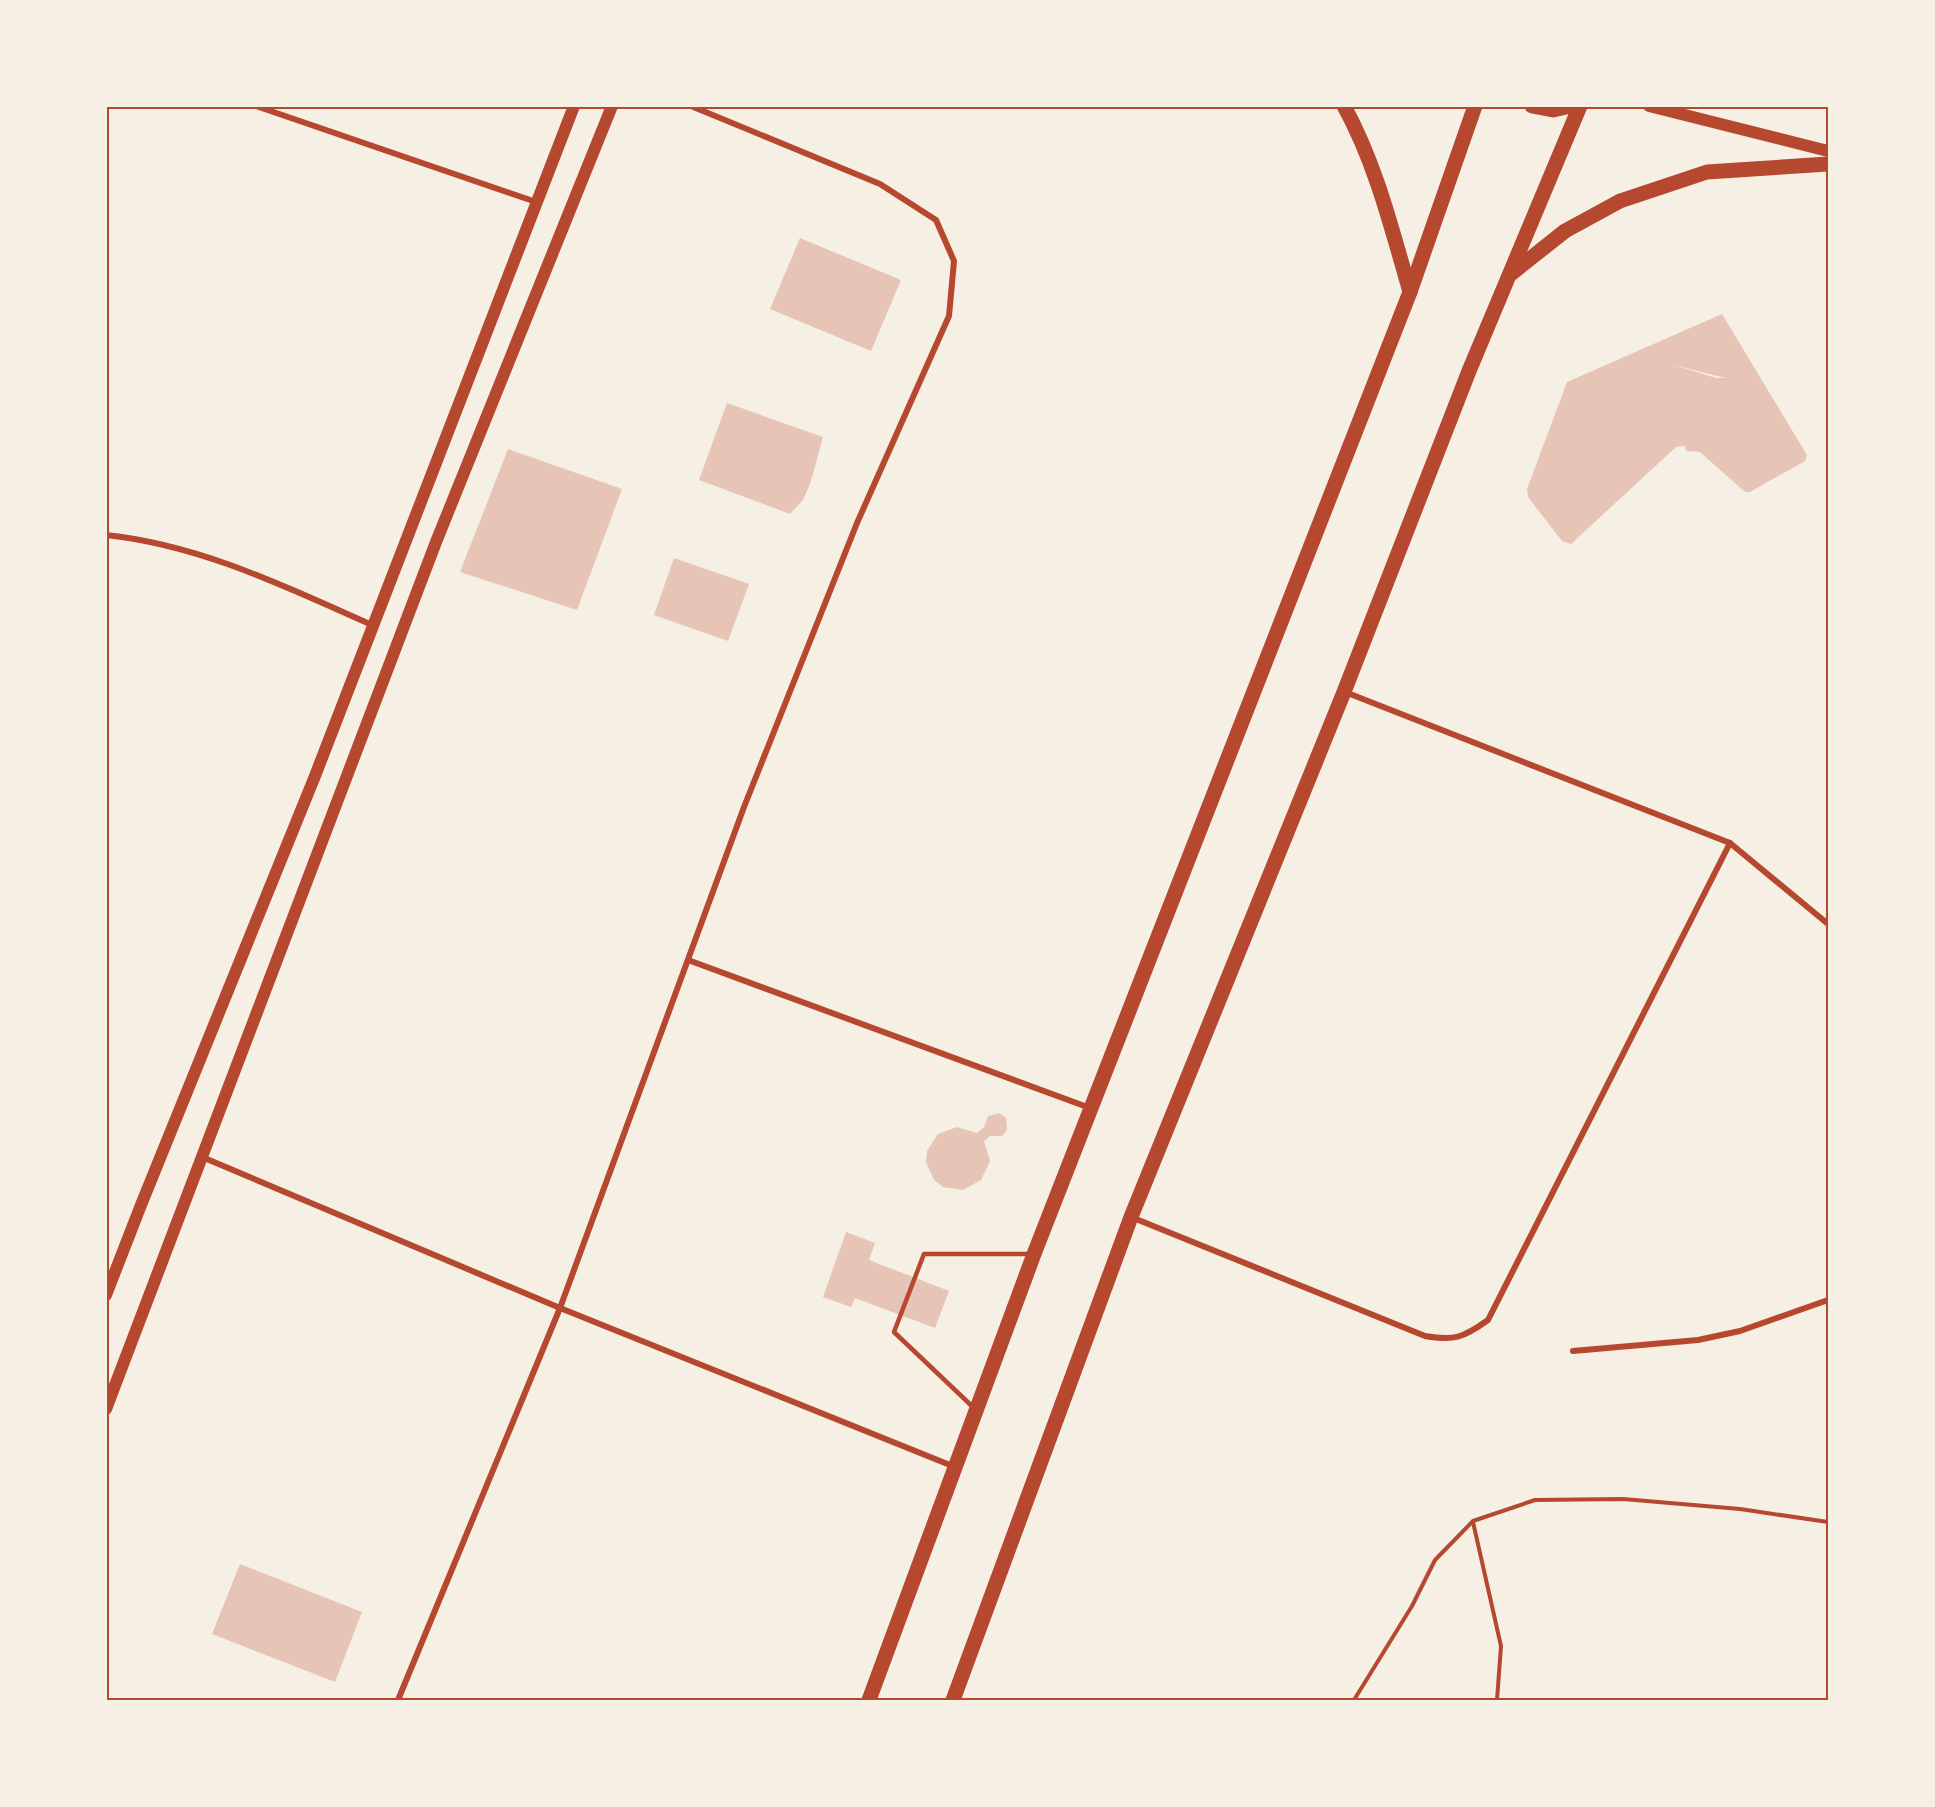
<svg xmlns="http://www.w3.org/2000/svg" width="1935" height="1807" font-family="'IBM Plex Serif',serif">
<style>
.building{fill:#e6c5b7;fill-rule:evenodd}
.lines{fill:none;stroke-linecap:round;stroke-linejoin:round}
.path{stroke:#b5482f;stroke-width:4}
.service{stroke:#b5482f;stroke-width:4.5}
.minor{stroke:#b5482f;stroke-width:6}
.secondary{stroke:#b5482f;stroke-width:12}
.primary{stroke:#b5482f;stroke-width:15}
.neatline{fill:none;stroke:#b5482f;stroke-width:2}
</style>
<rect width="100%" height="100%" fill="#f6efe4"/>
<g class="building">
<polygon points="800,238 901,280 871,351 770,309"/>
<path d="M1722,314l85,141 -2,6 -55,31h-5l-45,-40 -14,-1 -1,-5 -9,1 -105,97 -9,-3 -34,-44 -1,-8 40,-107zM1671,364l46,12 9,2h-10z"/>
<polygon points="727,403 823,437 811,481 803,500 790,514 699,480"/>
<polygon points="508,449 622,489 577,610 460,572"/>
<polygon points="674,558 749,584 728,641 654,615"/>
<polygon points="999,1113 1006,1118 1007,1130 1002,1136 990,1136 984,1141 990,1161 981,1180 963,1190 943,1187 934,1180 926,1162 927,1151 938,1134 957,1127 977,1133 984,1127 988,1116"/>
<polygon points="846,1232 875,1243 869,1260 949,1291 935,1328 855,1298 851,1307 823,1297"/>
<polygon points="240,1564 362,1612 335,1682 212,1634"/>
</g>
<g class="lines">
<g class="path">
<polyline points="1473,1522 1501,1646 1497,1700"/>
<polyline points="1354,1700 1412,1606 1435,1560 1473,1521 1535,1500 1623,1499 1740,1509 1828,1522"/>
</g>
<polyline class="service" points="974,1408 894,1332 924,1254 1032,1254"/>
<g class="minor">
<polyline points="256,106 536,202"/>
<path d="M106,535c95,10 180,52 266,90"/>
<polyline points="1345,692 1730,843 1828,924"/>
<polyline points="688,960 1090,1108"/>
<polyline points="202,1157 560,1308 955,1467"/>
<path d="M1131,1217l294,119c29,5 38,2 63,-16l242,-477"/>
<polyline points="1573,1351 1698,1340 1740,1331 1828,1300"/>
<polyline points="398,1700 560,1308 744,807 857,523 949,316 954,261 936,220 880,184 691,106"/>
</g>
<g class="secondary">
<polyline points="1649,106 1828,151"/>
<polyline points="106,1295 141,1205 315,776 574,106"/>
<polyline points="106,1409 436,542 612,106"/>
</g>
<g class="primary">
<path d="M1344,106c32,58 48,124 66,186"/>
<polyline points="1532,106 1553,110 1571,106"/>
<polyline points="1512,273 1565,231 1620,201 1707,172 1828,164"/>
<polyline points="869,1700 1034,1254 1410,292 1475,106"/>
<polyline points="953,1700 1131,1217 1344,692 1469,371 1580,106"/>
</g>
</g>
<rect width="1935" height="1807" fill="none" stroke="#f6efe4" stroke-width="216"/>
<rect x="108" y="108" width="1719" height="1591" class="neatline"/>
</svg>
